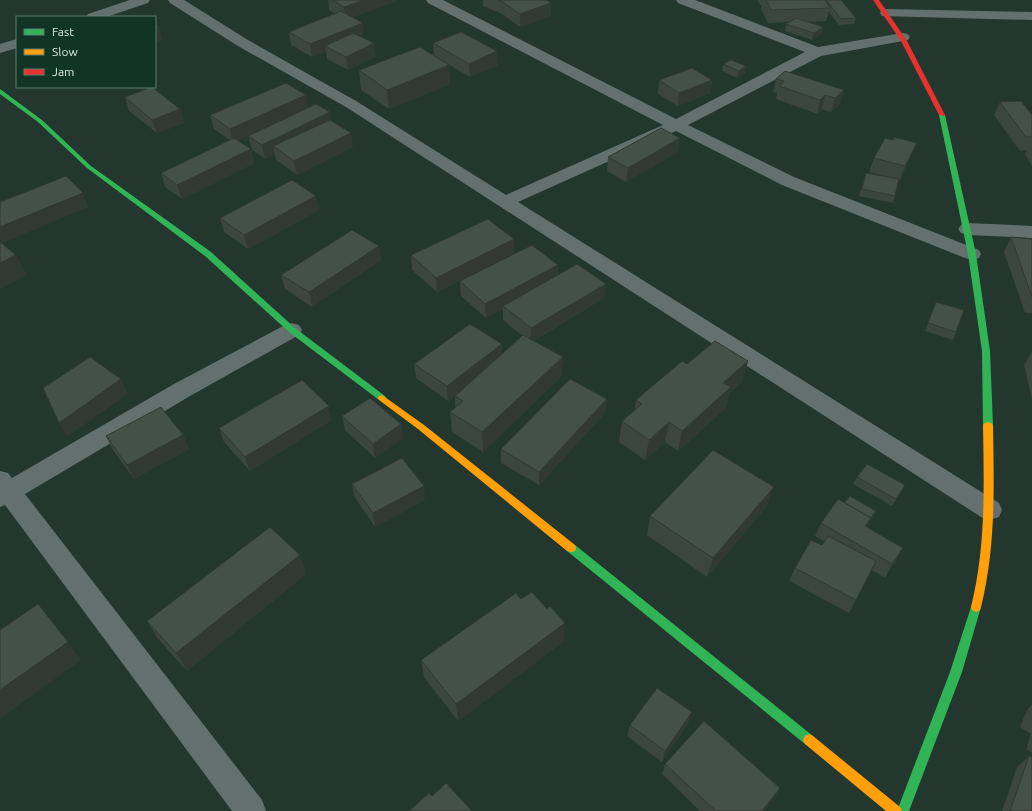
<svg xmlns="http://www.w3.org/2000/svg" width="1032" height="811" font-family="Ubuntu,sans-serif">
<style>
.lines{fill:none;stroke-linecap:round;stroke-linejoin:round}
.street{fill:#64706e;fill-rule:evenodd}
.fast{fill:#30b455;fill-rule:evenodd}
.slow{fill:#ff9f0a;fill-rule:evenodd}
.jam{fill:#e5322d;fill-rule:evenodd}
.wall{fill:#3a463e}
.shaded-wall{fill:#303932}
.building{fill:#445148;stroke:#303932}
</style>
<rect width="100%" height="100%" fill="#23372f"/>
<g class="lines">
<g class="street">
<polygon points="130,0 150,0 148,3 106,17 86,17 88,14"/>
<polygon points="168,0 184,0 248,40 356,101 506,195 663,125 428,3 426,0 443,0 676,119 805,52 678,3 676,0 695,0 818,47 903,33 908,34 910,37 908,40 903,41 821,56 688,125 794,177 979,250 981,254 979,258 972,260 965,258 782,185 676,131 518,202 999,503 1002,510 999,517 990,520 981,517 346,107 238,46 170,3"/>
<polygon points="887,9 1032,12 1032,20 882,16 880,13 882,10"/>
<polygon points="17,39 17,48 0,53 0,44"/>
<polygon points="967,223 1032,226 1032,238 967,235 961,233 958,229 961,225"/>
<polygon points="292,323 299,325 302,330 299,335 190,396 25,494 262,800 266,811 232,811 5,505 0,507 0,471 8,473 12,478 174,384 285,325"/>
</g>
<g class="fast">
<polygon points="0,89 42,120 91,166 211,252 295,328 385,396 386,398 385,400 379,400 289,332 205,256 87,168 38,122 0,94"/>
<polygon points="942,113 945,115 976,254 990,351 993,425 991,427 985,427 983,425 982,351 968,254 939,115"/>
<polygon points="571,544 575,545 813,736 815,740 813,744 809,746 805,744 567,551 566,548 567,545"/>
<polygon points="976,602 980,604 981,607 962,672 909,811 897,811 950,672 971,607 972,604"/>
</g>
<g class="slow">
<polygon points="382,395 424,425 575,545 576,548 575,551 571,552 567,551 418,429 379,400 378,398 379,396"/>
<path d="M988,422l3,1 2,2c1,62 3,122 -12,182l-1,3 -4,2 -4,-2 -1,-3c15,-60 13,-120 12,-182l2,-2z"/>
<polygon points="809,734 813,736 900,807 902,811 886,811 805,744 803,740 805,736"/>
</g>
<polygon class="jam" points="873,0 879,0 907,41 945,115 944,116 939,115 901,41"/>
</g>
<g class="wall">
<polygon points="328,0 397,0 397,1 353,17 364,36 361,37 376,56 348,70 327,59 326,51 312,57 291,45 289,32 335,14 329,10"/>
<polygon points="483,0 546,0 551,16 520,27 502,14 483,6"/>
<polygon points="757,0 841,0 856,18 854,24 839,25 829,12 826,21 807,22 823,27 821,34 812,40 785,31 786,24 789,22 768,23 761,9 762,5 760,5"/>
<polygon points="433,43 498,65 470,77 441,60 449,65 450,84 389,109 361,90 359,70 434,56"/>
<polygon points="723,64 745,73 737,78 722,71"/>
<polygon points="776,79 844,90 840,104 831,112 822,109 817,114 776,99 777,93 773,92"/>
<polygon points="659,80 712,80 710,93 678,106 658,94"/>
<polygon points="306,95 308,108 330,112 331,120 353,147 297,175 276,160 275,154 265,159 252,150 248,136 262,129 238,141 251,149 254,163 182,199 165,187 161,173 230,140 214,129 210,115"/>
<polygon points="125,97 180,109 184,123 157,133 129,111"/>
<polygon points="1000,102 1032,115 1032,166 1025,154 1027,150 1020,151 994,115"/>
<polygon points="678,152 626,182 607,171 608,157"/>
<polygon points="911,156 900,180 898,180 895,196 893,203 859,196 866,173 890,178 869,172 874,158"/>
<polygon points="319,210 248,249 224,232 220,218"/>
<polygon points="1011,237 1032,239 1032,313 1025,313 1004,252"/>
<polygon points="514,239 514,253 437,292 412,270 411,255"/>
<polygon points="379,246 381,260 312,307 285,289 281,275"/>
<polygon points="558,265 558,275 606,284 604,298 533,341 563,357 561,377 483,452 452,432 450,412 455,408 455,396 458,393 448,401 416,378 414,364 502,354 523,336 503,320 503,309 486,318 461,296 460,281"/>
<polygon points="936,302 956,332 953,340 925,331 933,309"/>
<polygon points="1032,352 1032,399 1024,365"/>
<polygon points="748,361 742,382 729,393 726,408 678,451 665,442 645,460 619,442 622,421 635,410 636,400 687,364"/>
<polygon points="605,413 539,485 501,463 501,449"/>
<polygon points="342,416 401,424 403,438 375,458 345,430"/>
<polygon points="332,420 250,471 224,442 219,428"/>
<polygon points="183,435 189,449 134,479 113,450 106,436"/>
<polygon points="857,477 905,485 901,492 892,506 853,484"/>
<polygon points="352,484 425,500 375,527 355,498"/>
<polygon points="767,506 707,577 647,535 650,516"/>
<polygon points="876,511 873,518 866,526 896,561 885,578 872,570 849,613 789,581 795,568 822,545 825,542 815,536 821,523"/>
<polygon points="300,555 306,574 187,671 158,639 147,621"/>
<polygon points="521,599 547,609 564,641 458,721 424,677 421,660"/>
<polygon points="1032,704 1032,753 1026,749 1031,734 1020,727 1027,710"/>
<polygon points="688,724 662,762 627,736 630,725"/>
<polygon points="1029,756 1032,811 1002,811 1017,767"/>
<polygon points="665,764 780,788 774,799 764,811 700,811 662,774"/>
</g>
<g class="shaded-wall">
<polygon points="364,0 397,0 397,1 346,20 344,7"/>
<polygon points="551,3 551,16 520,27 520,14"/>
<polygon points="363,23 364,36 331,49 325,46 326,51 312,57 310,44"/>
<polygon points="159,27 163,40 155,43 155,28"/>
<polygon points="823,27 821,34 812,40 814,33"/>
<polygon points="374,43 376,56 348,70 346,57"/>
<polygon points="497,51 498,65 470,77 469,64"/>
<polygon points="449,65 450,84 389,109 387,90"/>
<polygon points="746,66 745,73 737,78 739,71"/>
<polygon points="712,80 710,93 678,106 679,93"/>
<polygon points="844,90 840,104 831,112 835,98"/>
<polygon points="306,95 308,109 233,143 230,129"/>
<polygon points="825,95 822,109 817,114 820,100"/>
<polygon points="180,109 184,123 157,133 152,120"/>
<polygon points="330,112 332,126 273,146 275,154 265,159 262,145"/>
<polygon points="351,133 353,147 297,175 294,161"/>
<polygon points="680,138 678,152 626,182 628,168"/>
<polygon points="917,143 911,156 900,180 905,166"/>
<polygon points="251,149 254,163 182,199 177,185"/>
<polygon points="83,193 89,207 0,244 0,227"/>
<polygon points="316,196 319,210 248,249 244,235"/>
<polygon points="514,239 514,253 437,292 436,278"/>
<polygon points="379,246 381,260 312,307 309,292"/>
<polygon points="16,255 27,275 0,289 0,263"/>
<polygon points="558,265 557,279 503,306 503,309 486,318 485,304"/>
<polygon points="606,284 604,298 530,342 531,328"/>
<polygon points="502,344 502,359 448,401 447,386"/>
<polygon points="563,357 561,377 483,452 482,432"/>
<polygon points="748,361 742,382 729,393 726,408 678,451 682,431 723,383"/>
<polygon points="121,379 128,394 67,437 59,423"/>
<polygon points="607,399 605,413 539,485 539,472"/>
<polygon points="329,406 332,420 250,471 245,457"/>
<polygon points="669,422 665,442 645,460 649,440"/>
<polygon points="401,424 403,438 375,458 373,444"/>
<polygon points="183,435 189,449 134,479 127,465"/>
<polygon points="424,486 425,500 375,527 373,513"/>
<polygon points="774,487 767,506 707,577 713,558"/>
<polygon points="876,511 873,518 867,525 864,531 865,526"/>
<polygon points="903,548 896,561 885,578 892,564"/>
<polygon points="300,555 306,574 187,671 176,653"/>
<polygon points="565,623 564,641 458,721 456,704"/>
<polygon points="68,642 81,660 0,719 0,690"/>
<polygon points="692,712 688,724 662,762 665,751"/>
<polygon points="780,788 774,799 764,811 762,811"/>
</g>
<g class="building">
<polygon points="332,0 364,0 344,7"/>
<polygon points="498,0 505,0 504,1 506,0 546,0 551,3 520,14 501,1"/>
<polygon points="766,0 825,0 830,8 771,10"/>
<polygon points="826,0 841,0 856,18 841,19"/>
<polygon points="341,11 363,23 310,44 289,32"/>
<polygon points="796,18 823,27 814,33 786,24"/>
<polygon points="155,24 159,27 155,28"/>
<polygon points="461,32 497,51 469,64 433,43"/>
<polygon points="353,33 374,43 346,57 325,46"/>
<polygon points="420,47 449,65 387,90 359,70"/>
<polygon points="731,60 746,66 739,71 723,64"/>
<polygon points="692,68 712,80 679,93 659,80"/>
<polygon points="785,71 844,90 835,98 825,95 820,100 779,86 784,81 776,79"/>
<polygon points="286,83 306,95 230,129 210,115"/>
<polygon points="152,87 180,109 152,120 125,97"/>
<polygon points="1021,101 1032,115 1032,137 1026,137 1000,102"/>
<polygon points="316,104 330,112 262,145 248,136"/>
<polygon points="330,120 351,133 294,161 273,146"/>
<polygon points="661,128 680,138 628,168 608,157"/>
<polygon points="894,137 917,143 905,166 874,158 885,138 893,140"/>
<polygon points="234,138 251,149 177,185 161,173"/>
<polygon points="866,173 899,179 895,196 862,189"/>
<polygon points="66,176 83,193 0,227 0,202"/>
<polygon points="292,180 316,196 244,235 220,218"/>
<polygon points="488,219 514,239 436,278 411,255"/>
<polygon points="352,230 379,246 309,292 281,275"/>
<polygon points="1011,237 1032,239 1032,297"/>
<polygon points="0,242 16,255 0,263"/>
<polygon points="532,245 558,265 485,304 460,281"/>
<polygon points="577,264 606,284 531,328 503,306"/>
<polygon points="936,302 964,310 956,332 928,323"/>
<polygon points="470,324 502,344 447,386 414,364"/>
<polygon points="523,335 563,357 482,432 450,412 463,401 455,396"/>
<polygon points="715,341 748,361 723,383 731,387 682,431 669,422 649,440 622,421 642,404 636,400 682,361 687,364"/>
<polygon points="90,357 121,379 59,423 43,388"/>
<polygon points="570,379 607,399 539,472 501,449"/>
<polygon points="302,380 329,406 245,457 219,428"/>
<polygon points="370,398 401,424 373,444 342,416"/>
<polygon points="161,407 183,435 127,465 106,436"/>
<polygon points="713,450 774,487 713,558 650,516"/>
<polygon points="402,458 424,486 373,513 352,484"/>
<polygon points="867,464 905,485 896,499 857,477"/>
<polygon points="850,496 876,511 870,519 871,518 844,503"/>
<polygon points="838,499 871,518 865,526 903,548 892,564 821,523"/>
<polygon points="270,527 300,555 176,653 147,621"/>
<polygon points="828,536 876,561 856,600 795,568 811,540 822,545"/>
<polygon points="532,592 547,609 550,606 565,623 456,704 421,660 516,593 521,599"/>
<polygon points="38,604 68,642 0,690 0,630"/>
<polygon points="657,688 692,712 665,751 630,725"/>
<polygon points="704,721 780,788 762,811 716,811 665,764"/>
<polygon points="1029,756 1032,757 1032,811 1010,811"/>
<polygon points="446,783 472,811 409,811 429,793 432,796"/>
</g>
<rect x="16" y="16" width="140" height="72" fill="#103527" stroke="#607e72"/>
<rect x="24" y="29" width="20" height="6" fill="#30b455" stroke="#607e72"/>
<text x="52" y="36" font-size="12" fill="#d8ece2">Fast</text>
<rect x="24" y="49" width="20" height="6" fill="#ff9f0a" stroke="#607e72"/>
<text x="52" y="56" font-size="12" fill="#d8ece2">Slow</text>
<rect x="24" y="69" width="20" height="6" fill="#e5322d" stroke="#607e72"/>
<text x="52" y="76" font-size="12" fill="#d8ece2">Jam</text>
</svg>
